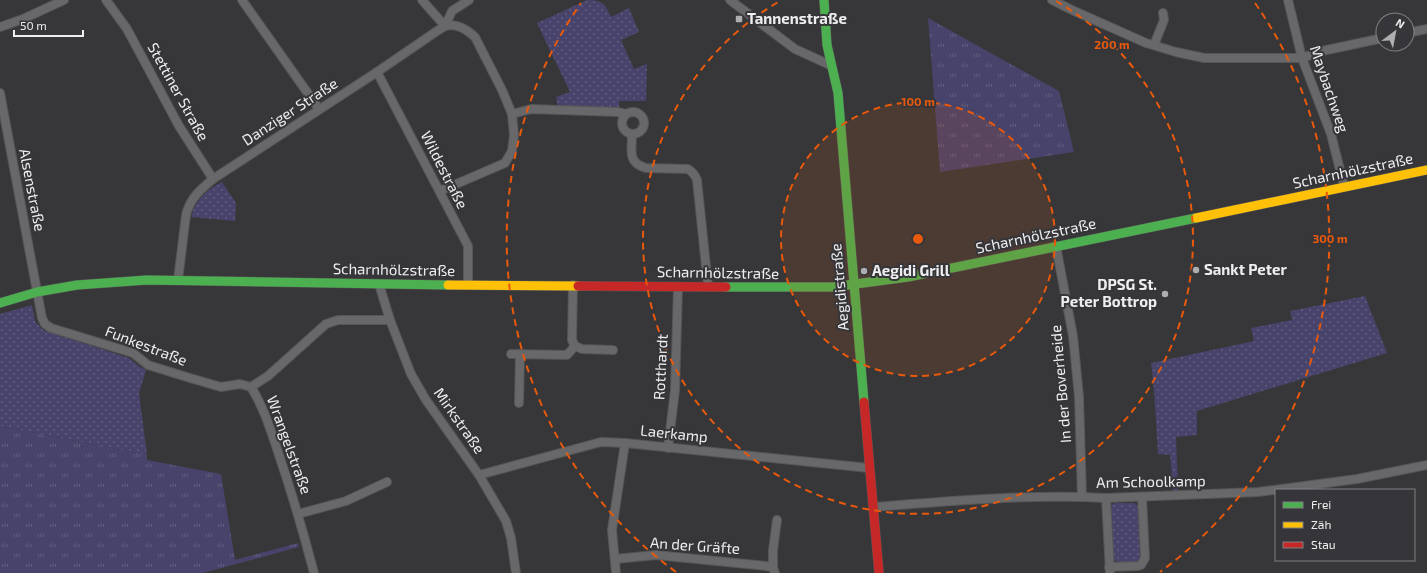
<svg xmlns="http://www.w3.org/2000/svg" width="1427" height="573" font-family="'Exo 2',sans-serif">
<style>
.grass{fill:url(#grass-tufts)}
.park{fill:url(#park-dots)}
.lines{fill:none;stroke-linecap:round;stroke-linejoin:round}
.street-casing{stroke:#555556;stroke-width:10}
.fast-casing{stroke:#555556;stroke-width:10}
.slow-casing{stroke:#555556;stroke-width:10}
.jam-casing{stroke:#555556;stroke-width:10}
.street{stroke:#68686a;stroke-width:8}
.fast{stroke:#4caf50;stroke-width:9}
.slow{stroke:#ffc107;stroke-width:9}
.jam{stroke:#c62828;stroke-width:9}
.ring{fill:none;stroke:#e8590c;stroke-width:2;stroke-dasharray:7 5}
.poi-dot{fill:#aeaeb0;stroke:#36363a;stroke-width:1.5}
.labels{text-anchor:middle;stroke-width:4;stroke-linejoin:round;paint-order:stroke}
.poi-label{font-size:15px;font-weight:bold;fill:#eeeef0;stroke:#36363a;text-anchor:start}
.street-label{font-size:15px;fill:#eeeef0;stroke:#36363a}
.centre{fill:#e8590c;stroke:#36363a;stroke-width:2}
.ring-label{font-size:12px;text-anchor:middle;font-weight:bold;fill:#e8590c;stroke:#36363a;stroke-width:4;stroke-linejoin:round;paint-order:stroke}
</style>
<defs>
<pattern id="grass-tufts" width="24" height="20" patternUnits="userSpaceOnUse"><rect width="24" height="20" fill="#47436a"/><path d="M3 7l-1-3M5 7V3M7 7l1-3M15 17l-1-3M17 17v-4M19 17l1-3" fill="none" stroke="#625e80"/></pattern>
<pattern id="park-dots" width="8" height="8" patternUnits="userSpaceOnUse"><rect width="8" height="8" fill="#47436a"/><path d="M2 2h.1M6 6h.1" fill="none" stroke="#625e80" stroke-width="1.8" stroke-linecap="round"/></pattern>
</defs>
<rect width="100%" height="100%" fill="#373739"/>
<g class="grass">
<polygon points="928,18 1059,91 1074,152 940,172"/>
<polygon points="0,426 147,455 147,460 221,474 235,560 298,543 299,547 203,573 0,573"/>
</g>
<g class="park">
<path d="M587,0c15,0 18,3 24,17l18,-9 10,24 -18,8 13,29 13,-5 -1,37h-27v8l-61,-1 -2,-11 14,-5 -33,-69z"/>
<path d="M222,182l14,21 -1,18 -44,-4c5,-18 15,-27 31,-35z"/>
<polygon points="1365,296 1387,353 1197,411 1197,435 1176,437 1178,491 1173,491 1170,455 1158,454 1154,390 1151,363 1254,341 1251,328 1292,320 1290,311"/>
<polygon points="32,305 35,321 43,330 129,358 140,367 146,370 139,393 147,455 0,426 0,314"/>
<polygon points="1115,503 1134,503 1138,506 1140,557 1138,563 1118,563 1113,559 1111,507 1113,504"/>
</g>
<g class="lines">
<defs>
<g id="street">
<polyline points="106,0 127,29 179,126 213,179"/>
<polyline points="242,0 319,109"/>
<polyline points="422,0 445,26"/>
<polyline points="730,0 795,49 830,65"/>
<polyline points="1052,0 1072,10 1146,43 1176,52 1204,58 1302,58 1322,51 1383,38"/>
<polyline points="1288,0 1302,58 1331,134 1344,186"/>
<polyline points="0,27 23,19 64,0"/>
<polyline points="1407,33 1427,29"/>
<polyline points="1154,45 1164,20 1163,13"/>
<polyline points="377,72 468,246 468,285"/>
<polyline points="0,93 42,318 45,324 51,328 133,353 148,365 190,378 221,387 240,384 251,387"/>
<circle cx="633" cy="123" r="11"/>
<polyline points="512,114 531,109 618,112 626,114"/>
<path d="M632,134c0,16 -5,29 14,34l42,1c5,3 7,6 9,11l11,106"/>
<path d="M440,191l65,-28 7,-12 2,-16 -2,-21 -10,-24 -27,-53c-9,-8 -18,-14 -30,-11"/>
<polyline points="1056,246 1073,336 1079,397 1082,497"/>
<path d="M178,280l8,-65c4,-17 15,-26 27,-36l164,-107 60,-41 8,-5 7,-15 17,-11"/>
<polyline points="379,284 390,320 411,374 426,400 479,475 506,521 511,538 516,573"/>
<polyline points="575,346 582,349 613,350"/>
<polyline points="511,354 567,355 575,346 572,340 573,285"/>
<path d="M251,387c12,19 19,41 26,62 14,41 26,82 37,124"/>
<polyline points="251,387 268,376 326,324 338,320 390,320"/>
<polyline points="519,403 520,354"/>
<polyline points="668,448 675,390 678,287"/>
<polyline points="479,475 601,442 625,443 869,468"/>
<polyline points="1106,498 1110,573"/>
<path d="M873,507c78,-6 155,-13 233,-9l152,-6 99,-13 70,-14"/>
<polyline points="298,514 346,501 387,482"/>
<polyline points="615,559 656,555 766,566 773,568 775,573"/>
<polyline points="1109,567 1138,566 1141,565 1145,558 1142,497"/>
<polyline points="773,568 773,550 777,520"/>
<polyline points="616,573 612,530 625,443"/>
</g>
<g id="fast">
<polyline points="824,0 827,45 838,93 864,402"/>
<polyline points="726,287 833,287 908,277 1196,218"/>
<polyline points="0,303 37,292 77,285 147,280 448,285"/>
</g>
<g id="slow">
<polyline points="1196,218 1427,170"/>
<polyline points="448,285 578,286"/>
</g>
<g id="jam">
<polyline points="578,286 726,287"/>
<polyline points="864,402 879,573"/>
</g>
</defs>
<use href="#street" class="street-casing"/>
<use href="#fast" class="fast-casing"/>
<use href="#slow" class="slow-casing"/>
<use href="#jam" class="jam-casing"/>
<use href="#street" class="street"/>
<use href="#fast" class="fast"/>
<use href="#slow" class="slow"/>
<use href="#jam" class="jam"/>
</g>
<circle cx="918" cy="239" r="137" fill="#e8590c" fill-opacity=".12"/>
<g class="ring">
<circle cx="918" cy="239" r="137"/>
<path d="M1056 1A275 275 0 1 1 780 1"/>
<path d="M676 572A412 412 0 0 1 581 3M1255 3A412 412 0 0 1 1160 572"/>
</g>
<g class="poi-dot">
<rect x="735" y="15" width="8" height="8" rx="2"/>
<circle cx="1196" cy="270" r="4"/>
<circle cx="864" cy="271" r="4"/>
<circle cx="1165" cy="294" r="4"/>
</g>
<g class="labels">
<g class="poi-label">
<text x="747" y="24">Tannenstraße</text>
<text x="1204" y="275">Sankt Peter</text>
<text x="872" y="276">Aegidi Grill</text>
<text x="1157" y="290" text-anchor="end">DPSG St.<tspan x="1157" dy="17">Peter Bottrop</tspan></text>
</g>
<g class="street-label">
<text transform="translate(1329 89) rotate(71)" y="5">Maybachweg</text>
<text transform="translate(178 92) rotate(61)" y="5">Stettiner Straße</text>
<text transform="translate(290 112) rotate(-33)" y="5">Danziger Straße</text>
<text transform="translate(444 170) rotate(63)" y="5">Wildestraße</text>
<text transform="translate(1353 171) rotate(-12)" y="5">Scharnhölzstraße</text>
<text transform="translate(32 190) rotate(79)" y="5">Alsenstraße</text>
<text transform="translate(1036 236) rotate(-12)" y="5">Scharnhölzstraße</text>
<text transform="translate(394 270) rotate(1)" y="5">Scharnhölzstraße</text>
<text transform="translate(718 273) rotate(1)" y="5">Scharnhölzstraße</text>
<text transform="translate(840 287) rotate(-95)" y="5">Aegidistraße</text>
<text transform="translate(146 346) rotate(21)" y="5">Funkestraße</text>
<text transform="translate(661 367) rotate(-87)" y="5">Rotthardt</text>
<text transform="translate(1061 384) rotate(-95)" y="5">In der Boverheide</text>
<text transform="translate(459 421) rotate(55)" y="5">Mirkstraße</text>
<text transform="translate(674 434) rotate(6)" y="5">Laerkamp</text>
<text transform="translate(289 445) rotate(70)" y="5">Wrangelstraße</text>
<text transform="translate(1151 482) rotate(-1)" y="5">Am Schoolkamp</text>
<text transform="translate(695 546) rotate(4)" y="5">An der Gräfte</text>
</g>
</g>
<circle cx="918" cy="239" r="6" class="centre"/>
<g class="ring-label">
<text x="1112" y="49">200 m</text>
<text x="918" y="106">100 m</text>
<text x="1330" y="243">300 m</text>
</g>
<rect x="1275" y="489" width="140" height="72" fill="#36363a" stroke="#808083"/>
<rect x="1283" y="502" width="20" height="6" fill="#4caf50" stroke="#808083"/>
<text x="1311" y="509" font-size="12" fill="#eeeef0">Frei</text>
<rect x="1283" y="522" width="20" height="6" fill="#ffc107" stroke="#808083"/>
<text x="1311" y="529" font-size="12" fill="#eeeef0">Zäh</text>
<rect x="1283" y="542" width="20" height="6" fill="#c62828" stroke="#808083"/>
<text x="1311" y="549" font-size="12" fill="#eeeef0">Stau</text>
<g transform="translate(1395 32) rotate(32)"><circle r="19" fill="#36363a" stroke="#808083"/>
<path d="M0-3L7 15L0 10L-7 15Z" fill="#aeaeb0"/>
<text y="-6" font-size="11" font-weight="bold" text-anchor="middle" fill="#eeeef0">N</text>
</g>
<path d="M14 30v6h69v-6" fill="none" stroke="#eeeef0" stroke-width="2"/>
<text x="20" y="30" font-size="12" fill="#eeeef0" stroke="#36363a" stroke-width="3" paint-order="stroke">50 m</text>
</svg>
